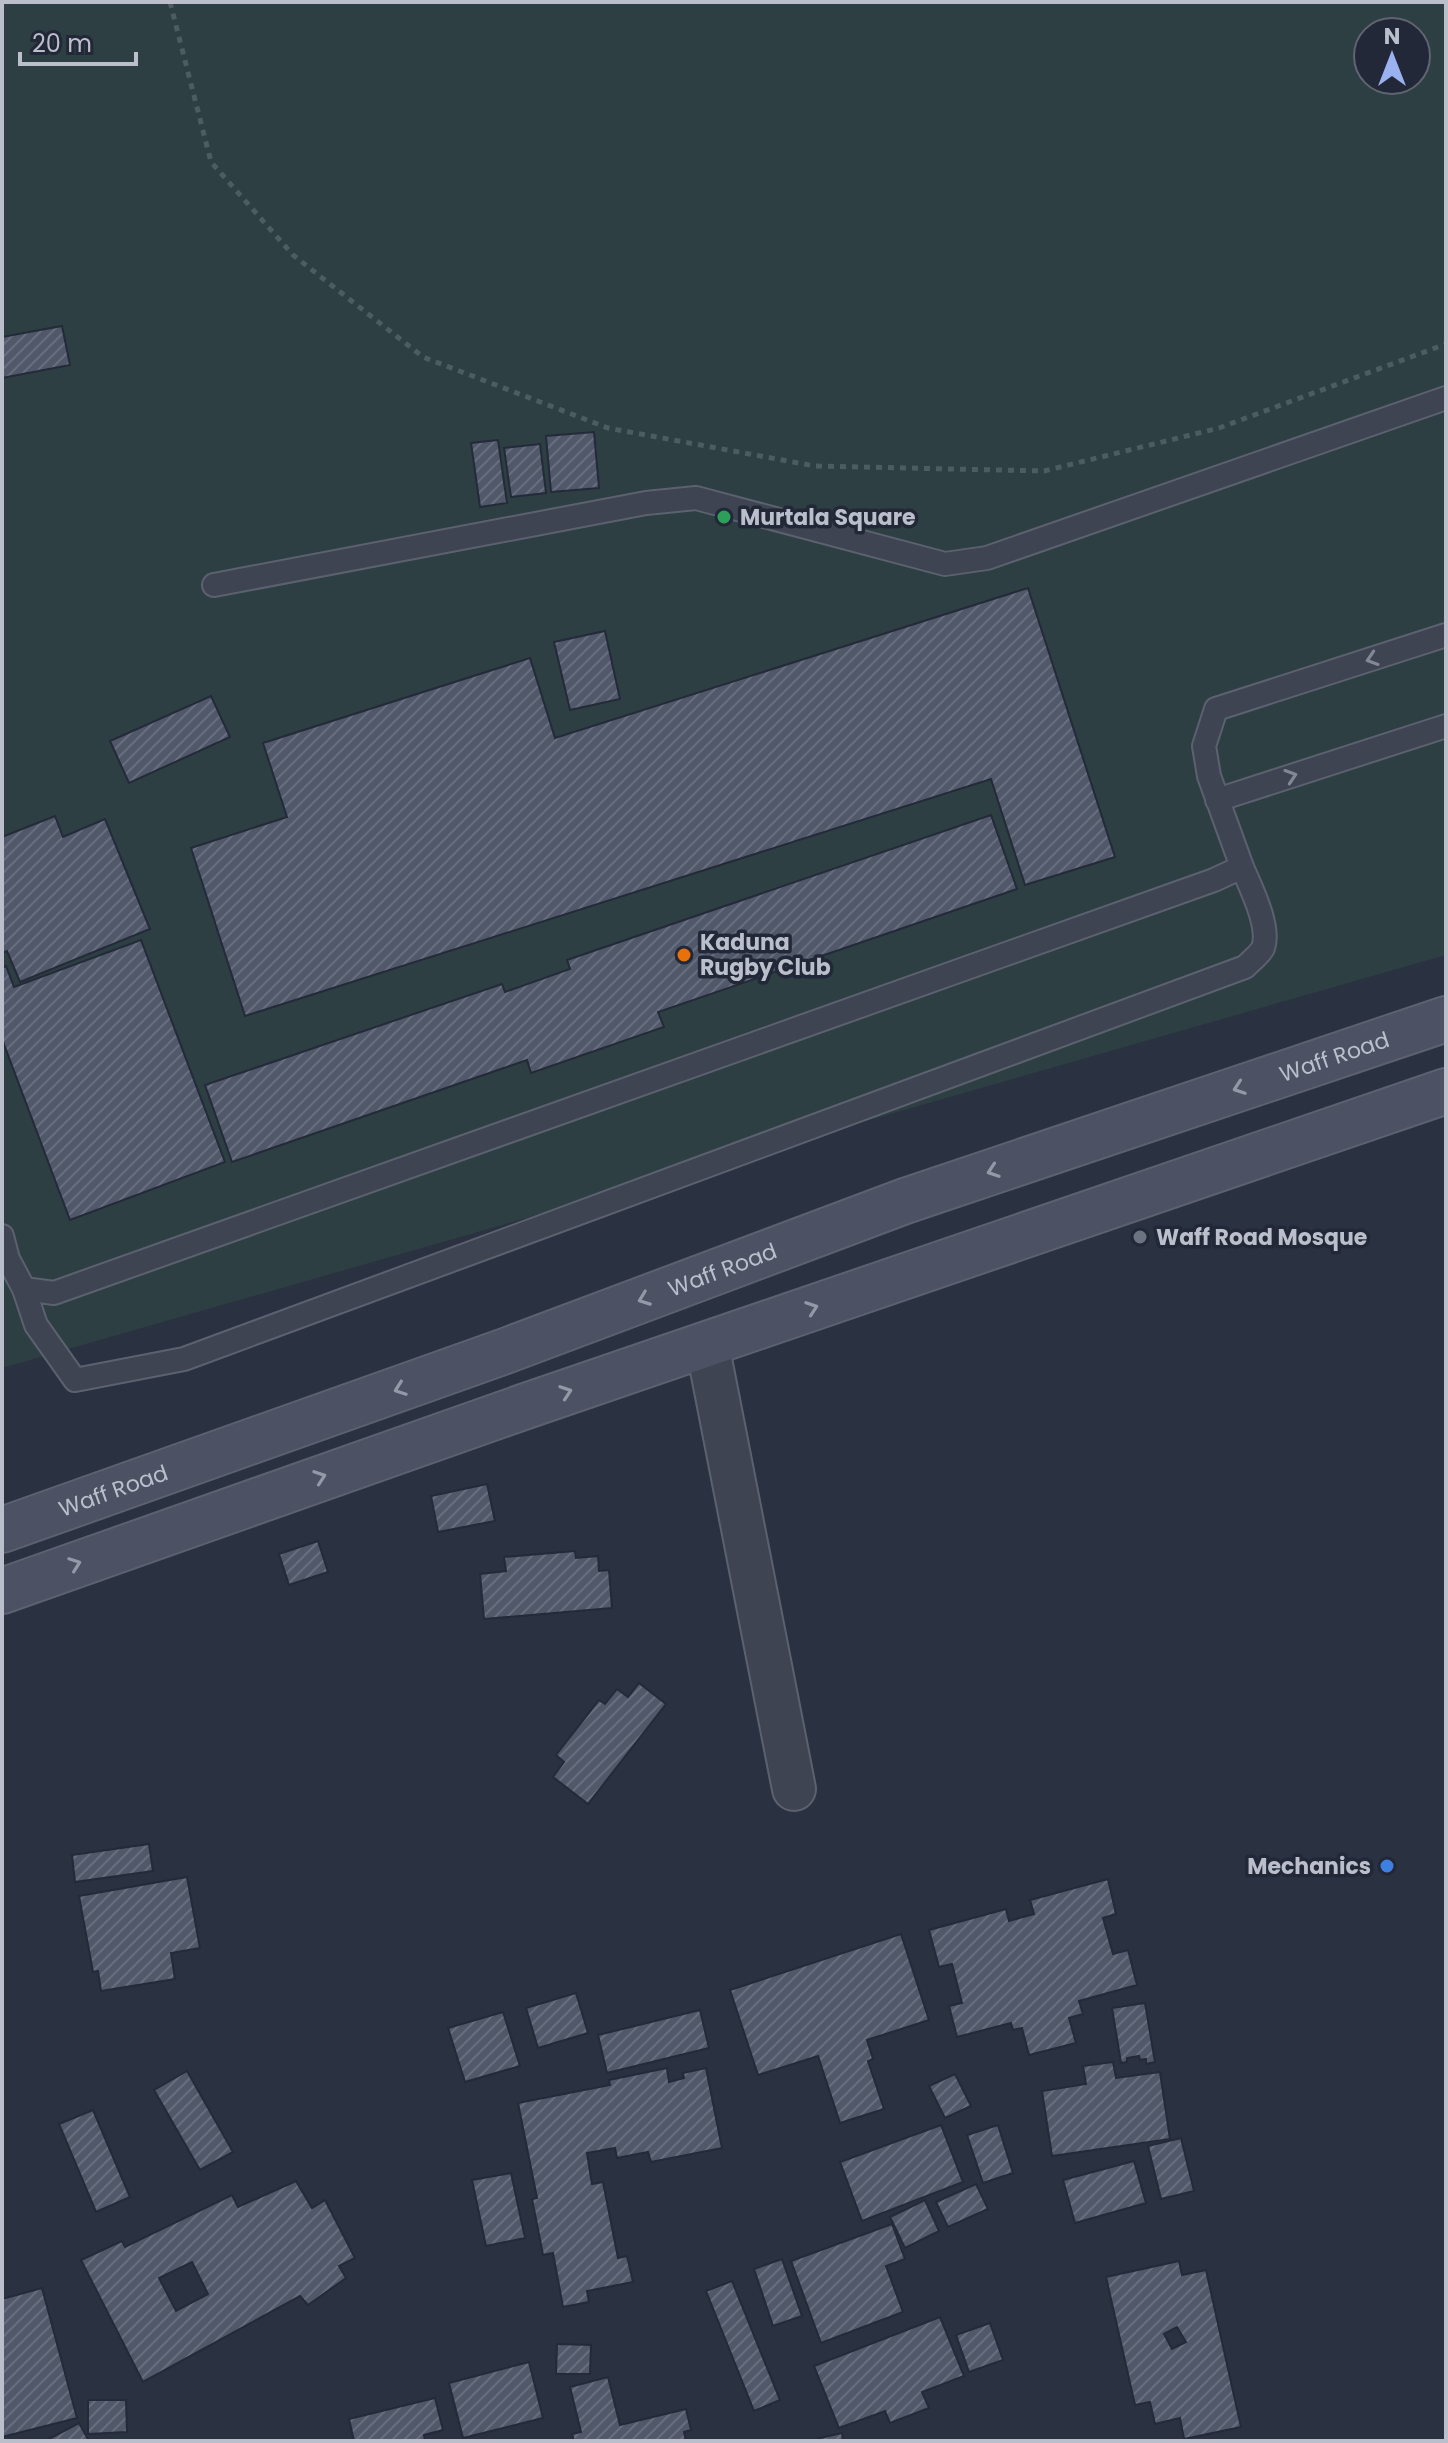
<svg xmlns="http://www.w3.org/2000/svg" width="1448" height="2443" font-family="Poppins,sans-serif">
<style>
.park{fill:#2d3f43;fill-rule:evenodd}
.building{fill:url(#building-hatch);stroke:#242a39;stroke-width:2;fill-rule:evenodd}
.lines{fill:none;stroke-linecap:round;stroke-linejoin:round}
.lane-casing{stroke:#5c616f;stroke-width:26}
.street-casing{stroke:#5c616f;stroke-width:46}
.secondary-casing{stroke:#5c616f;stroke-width:48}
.path{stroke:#4c5c61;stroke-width:5;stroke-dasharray:6 6;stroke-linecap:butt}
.lane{stroke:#3e4451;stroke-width:22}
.street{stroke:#3e4451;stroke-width:42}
.secondary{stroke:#4c5264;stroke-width:44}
.oneway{stroke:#838894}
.oneway2{stroke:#9499a7}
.leisure-dot{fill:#2e9e5b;stroke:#222837;stroke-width:3}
.food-dot{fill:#e8710a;stroke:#222837;stroke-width:3}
.worship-dot{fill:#6b7280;stroke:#222837;stroke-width:3}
.shop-dot{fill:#3f7fe0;stroke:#222837;stroke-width:3}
.labels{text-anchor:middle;stroke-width:7;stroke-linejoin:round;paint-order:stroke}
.poi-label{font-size:22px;font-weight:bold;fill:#bbbfcb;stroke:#222837;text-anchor:start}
.street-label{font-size:22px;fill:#bbbfcb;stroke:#222837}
</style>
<defs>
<pattern id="building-hatch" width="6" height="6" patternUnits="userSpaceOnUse" patternTransform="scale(2)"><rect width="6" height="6" fill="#50586a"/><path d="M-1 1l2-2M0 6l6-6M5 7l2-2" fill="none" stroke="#676e7e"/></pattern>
</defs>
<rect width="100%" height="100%" fill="#2a3141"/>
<path class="park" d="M2,2h1444v953l-1444,413zM1368,32h48v48h-48z"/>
<g class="building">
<polygon points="62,326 70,365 2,378 2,337"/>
<polygon points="594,432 599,488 551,492 546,436"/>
<polygon points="498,440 507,503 480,507 471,443"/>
<polygon points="540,444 546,493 511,497 504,448"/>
<polygon points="1028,588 1115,857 1025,885 991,779 245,1016 191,848 287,817 263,743 530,658 555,738"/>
<polygon points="605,631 620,699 570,710 554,642"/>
<polygon points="211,696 230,737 129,783 110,741"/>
<polygon points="991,815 1017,889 658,1012 664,1027 531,1073 527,1060 232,1162 205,1085 502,984 505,992 570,969 567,960"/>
<polygon points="55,816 63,837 105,819 150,929 20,982 7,951 2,953 2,837"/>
<polygon points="141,940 225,1162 70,1220 2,1039 2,968 6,966 14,987"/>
<polygon points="487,1484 495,1521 438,1532 431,1496"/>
<polygon points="318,1541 328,1572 289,1585 279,1554"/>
<polygon points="575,1551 576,1558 598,1556 599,1571 609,1570 612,1608 484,1619 480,1574 506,1571 504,1557"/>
<polygon points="639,1683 666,1704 588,1804 553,1777 564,1762 556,1755 599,1700 605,1704 617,1689 628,1697"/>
<polygon points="149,1844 153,1871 75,1882 72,1855"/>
<polygon points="187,1877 200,1948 171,1953 175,1979 101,1991 98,1971 93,1972 79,1896"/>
<polygon points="1108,1879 1116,1914 1103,1918 1113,1954 1128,1950 1137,1985 1079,2001 1083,2014 1069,2018 1076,2043 1029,2055 1022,2028 1013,2030 1011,2023 957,2037 949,2006 962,2003 952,1964 939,1967 929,1930 1006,1909 1009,1921 1034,1914 1030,1900"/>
<polygon points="901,1934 929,2020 867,2040 873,2059 868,2061 884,2109 840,2123 818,2056 758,2075 730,1990"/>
<polygon points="576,1993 588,2033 538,2048 526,2008"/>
<polygon points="1145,2003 1155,2062 1146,2064 1146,2059 1140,2060 1139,2056 1127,2058 1127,2062 1121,2063 1112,2008"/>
<polygon points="700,2010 709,2048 607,2073 598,2035"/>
<polygon points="503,2012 520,2066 465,2082 448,2028"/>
<polygon points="1113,2062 1116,2078 1160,2072 1170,2139 1052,2156 1042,2091 1086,2084 1083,2066"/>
<polygon points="667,2068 669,2082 684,2078 683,2073 706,2068 722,2148 651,2162 648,2152 617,2158 615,2148 587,2153 592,2184 603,2182 618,2258 627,2256 633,2282 587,2291 589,2302 563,2307 553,2253 543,2255 532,2199 537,2198 518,2103 610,2085 609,2080"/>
<polygon points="187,2071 233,2152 200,2170 154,2090"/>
<polygon points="955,2074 971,2106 945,2118 929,2086"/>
<polygon points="93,2110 130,2197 96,2212 59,2124"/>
<polygon points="941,2125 963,2182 862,2221 840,2162"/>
<polygon points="998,2125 1013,2173 983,2183 967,2135"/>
<polygon points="1181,2138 1194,2191 1161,2199 1148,2146"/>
<polygon points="1134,2161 1146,2203 1075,2223 1063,2180"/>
<polygon points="511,2173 525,2238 486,2246 472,2180"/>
<path d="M296,2181l16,27 13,-8 30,58 -16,8 7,12 -38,27 -8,-9 -157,86 -62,-122 41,-19 3,6 107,-52 6,12zM192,2262l16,32 -32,17 -17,-33z"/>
<polygon points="976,2184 988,2209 948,2227 936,2202"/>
<polygon points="925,2200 939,2231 905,2248 890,2217"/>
<polygon points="892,2224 905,2259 886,2266 903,2312 821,2343 791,2261"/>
<polygon points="782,2259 802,2316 773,2326 754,2269"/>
<path d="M1179,2261l3,14 24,-5 35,157 -57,12 -4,-21 -25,6 -5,-22 -15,3 -29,-128zM1177,2327l9,15 -14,7 -8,-15z"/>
<polygon points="732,2281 780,2400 754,2411 706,2291"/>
<polygon points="42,2288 77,2418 2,2437 2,2299"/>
<polygon points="940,2317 964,2376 922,2392 929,2408 890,2423 885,2411 839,2428 814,2366"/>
<polygon points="990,2323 1003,2360 969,2372 956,2335"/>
<polygon points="557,2344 591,2345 590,2374 556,2374"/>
<polygon points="529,2362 543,2418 463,2438 449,2383"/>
<polygon points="608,2377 620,2425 686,2409 691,2430 684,2432 686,2441 574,2441 572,2434 581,2432 570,2387"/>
<polygon points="435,2398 443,2430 424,2435 425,2441 354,2441 349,2419"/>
<polygon points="88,2400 126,2400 127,2432 88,2434"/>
<polygon points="79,2423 89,2441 45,2441"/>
<polygon points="842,2433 843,2441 816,2441 816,2439"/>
</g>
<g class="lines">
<defs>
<g id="lane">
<polyline points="214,585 646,503 696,498 945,564 987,558 1446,398"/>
<polyline points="1217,800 1446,726"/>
<polyline points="2,1236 8,1259 24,1289 54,1293 1214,880 1242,867 1209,776 1204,746 1216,709 1446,635"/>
<path d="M24,1289l12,36 39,55 109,-21 1061,-392c6,-6 15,-13 18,-19 8,-21 -13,-62 -21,-81"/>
</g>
<polyline id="street" points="707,1344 794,1789"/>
<g id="secondary">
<path id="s1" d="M2,1530l506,-180 397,-149 541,-182"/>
<polyline points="2,1591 523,1407 1446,1091"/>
</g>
</defs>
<use href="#lane" class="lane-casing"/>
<use href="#street" class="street-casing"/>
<use href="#secondary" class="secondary-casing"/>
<polyline class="path" points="170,2 211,162 293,255 423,357 608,428 815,466 1044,471 1219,428 1446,344"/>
<use href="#lane" class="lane"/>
<use href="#street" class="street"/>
<use href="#secondary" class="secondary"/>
</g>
<defs><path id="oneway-chevron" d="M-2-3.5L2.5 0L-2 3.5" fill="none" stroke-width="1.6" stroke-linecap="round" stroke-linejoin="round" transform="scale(2)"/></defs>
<g class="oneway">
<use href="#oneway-chevron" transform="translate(1372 659) rotate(162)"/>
<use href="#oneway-chevron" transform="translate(1291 776) rotate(-18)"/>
</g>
<g class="oneway2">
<use href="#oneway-chevron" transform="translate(1239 1088) rotate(161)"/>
<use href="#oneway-chevron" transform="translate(993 1171) rotate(161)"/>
<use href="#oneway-chevron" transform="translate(644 1299) rotate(159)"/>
<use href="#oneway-chevron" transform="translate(812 1308) rotate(-19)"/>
<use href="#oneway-chevron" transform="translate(400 1389) rotate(160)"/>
<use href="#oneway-chevron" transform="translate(566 1392) rotate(-19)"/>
<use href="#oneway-chevron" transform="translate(320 1477) rotate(-19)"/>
<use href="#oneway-chevron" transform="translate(75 1564) rotate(-20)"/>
</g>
<circle class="leisure-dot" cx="724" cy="517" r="8"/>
<circle class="food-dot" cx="684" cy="955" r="8"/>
<circle class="worship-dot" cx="1140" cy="1237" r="8"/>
<circle class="shop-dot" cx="1387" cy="1866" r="8"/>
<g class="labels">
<g class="poi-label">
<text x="740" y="525">Murtala Square</text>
<text x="700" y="950">Kaduna<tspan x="700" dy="25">Rugby Club</tspan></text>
<text x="1156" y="1245">Waff Road Mosque</text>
<text x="1371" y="1874" text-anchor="end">Mechanics</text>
</g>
<g class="street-label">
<text dy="8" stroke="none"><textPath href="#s1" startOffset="1414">Waff Road</textPath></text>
<text dy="8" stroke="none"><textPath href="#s1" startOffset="766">Waff Road</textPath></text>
<text dy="8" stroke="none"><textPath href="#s1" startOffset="118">Waff Road</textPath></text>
</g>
</g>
<rect width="1448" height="2443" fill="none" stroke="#bbbfcb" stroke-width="8"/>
<g transform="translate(1392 56)"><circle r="38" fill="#222837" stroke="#5f6472" stroke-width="2"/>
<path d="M0-6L14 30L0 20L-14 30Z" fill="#9bb2f0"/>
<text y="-12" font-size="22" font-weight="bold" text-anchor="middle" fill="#bbbfcb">N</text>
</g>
<path d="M20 52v12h116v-12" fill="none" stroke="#bbbfcb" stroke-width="4"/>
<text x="32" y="52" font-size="24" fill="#bbbfcb" stroke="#222837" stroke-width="6" paint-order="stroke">20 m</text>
</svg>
